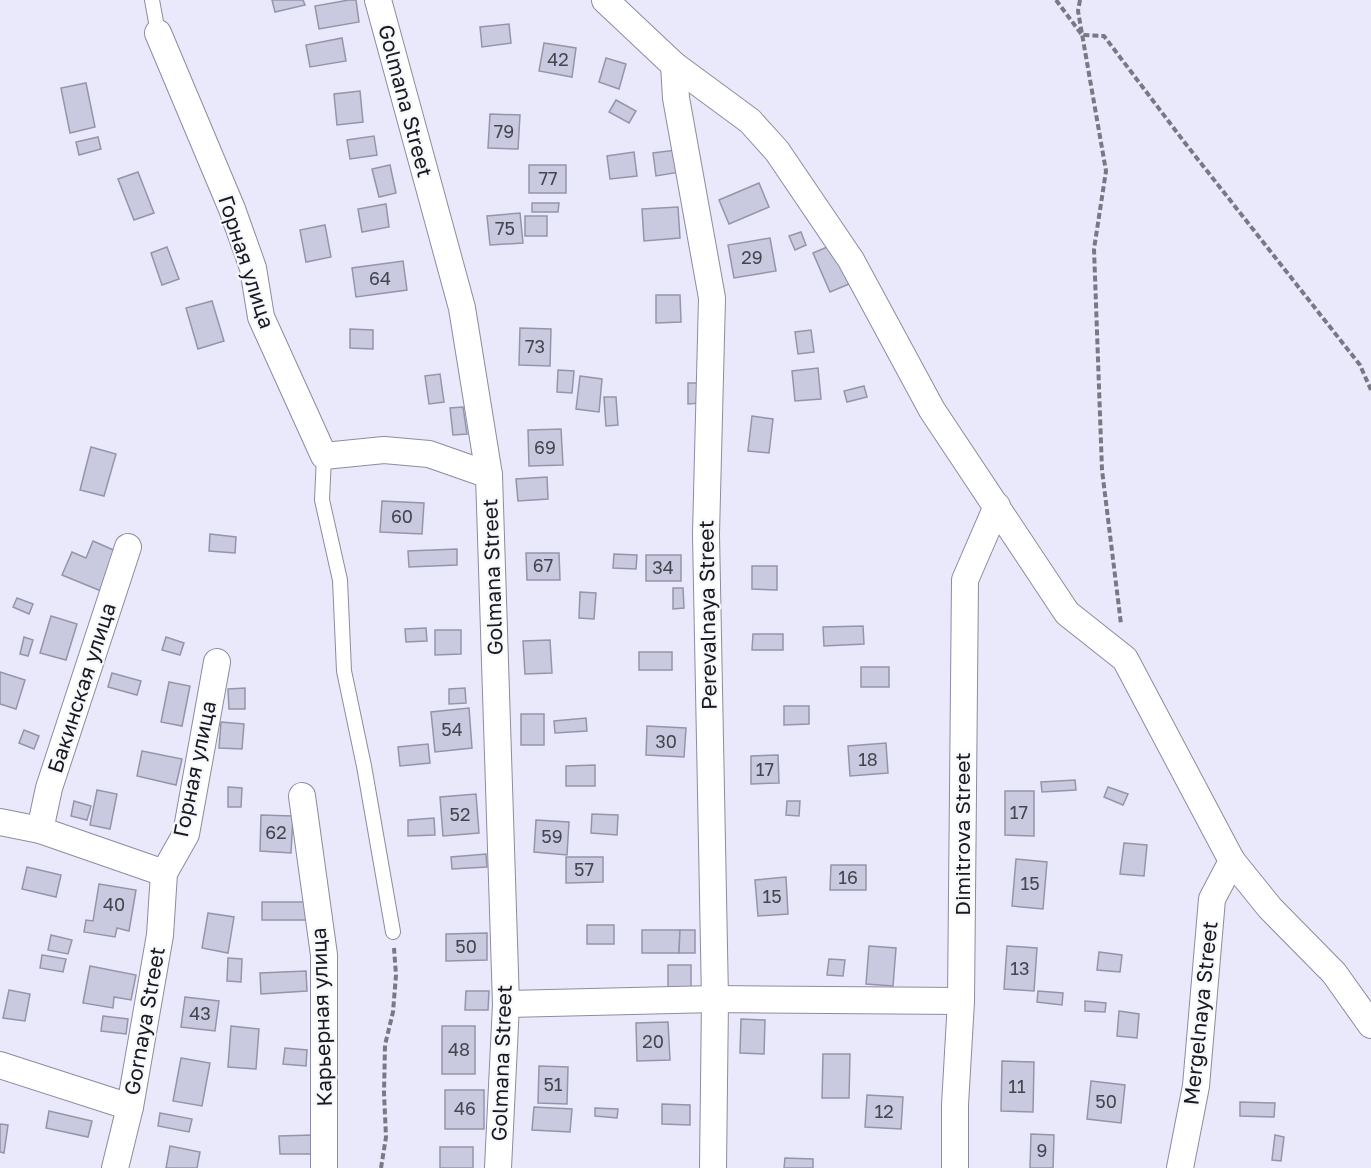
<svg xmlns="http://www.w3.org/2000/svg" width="1371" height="1168" font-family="'Golos Text',sans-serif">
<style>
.building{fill:#c9c9df;stroke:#9595aa;stroke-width:1.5}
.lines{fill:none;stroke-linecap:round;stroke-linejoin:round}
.lane-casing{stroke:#8c8ca1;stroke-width:16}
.street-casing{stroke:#8c8ca1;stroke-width:28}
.path{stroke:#797985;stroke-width:4;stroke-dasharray:6 3;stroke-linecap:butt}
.lane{stroke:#fff;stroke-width:14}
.street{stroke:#fff;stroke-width:26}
.labels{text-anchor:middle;stroke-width:4.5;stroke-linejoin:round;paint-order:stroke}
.number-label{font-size:18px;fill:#454550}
.street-label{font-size:21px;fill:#191921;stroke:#f7f8fc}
</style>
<rect width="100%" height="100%" fill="#e9e9fb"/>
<g class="building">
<polygon points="272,0 303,0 305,5 275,12"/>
<polygon points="349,0 356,0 359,22 319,29 315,6"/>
<polygon points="509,24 511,43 482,47 480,27"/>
<polygon points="342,38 346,61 310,67 306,45"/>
<polygon points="544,43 576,48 572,77 539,71"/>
<polygon points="606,58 626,64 619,89 599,82"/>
<polygon points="86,83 95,127 70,133 61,88"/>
<polygon points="360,91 363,122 337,125 334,94"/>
<polygon points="616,100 636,111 629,123 609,112"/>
<polygon points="490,114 520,115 518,149 488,148"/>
<polygon points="374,136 377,155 350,159 347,140"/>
<polygon points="98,137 101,149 79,155 76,142"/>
<polygon points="676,150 680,172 656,176 653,153"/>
<polygon points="634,152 637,176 610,179 607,156"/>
<polygon points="390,165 396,193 379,197 372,169"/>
<rect x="529" y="165" width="37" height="28"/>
<polygon points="138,172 154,213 134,220 118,179"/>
<polygon points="759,183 769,207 729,224 719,200"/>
<polygon points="532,203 559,203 558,212 532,212"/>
<polygon points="386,204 389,227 362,232 358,209"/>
<polygon points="678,207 680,238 644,241 642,209"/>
<polygon points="520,213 523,243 490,245 487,216"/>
<rect x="525" y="216" width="22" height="20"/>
<polygon points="325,225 331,257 306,262 300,230"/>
<polygon points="801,232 806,245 795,250 789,236"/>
<polygon points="770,238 776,271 734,278 728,245"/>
<polygon points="832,245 849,284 830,292 813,253"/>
<polygon points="167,247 179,279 162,285 151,253"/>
<polygon points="403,261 407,290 356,297 352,268"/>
<polygon points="656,295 680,295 681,322 656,323"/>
<polygon points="212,301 224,341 198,349 186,308"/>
<polygon points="520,328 551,329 550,366 519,365"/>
<polygon points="350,329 373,330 373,349 350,348"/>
<polygon points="811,330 814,352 798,354 795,332"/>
<polygon points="818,368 821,399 795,401 792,371"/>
<polygon points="558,370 574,371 572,393 557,392"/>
<polygon points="440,374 444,402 429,404 425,376"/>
<polygon points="580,376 602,379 599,412 576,409"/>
<polygon points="688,383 700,383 700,403 688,404"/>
<polygon points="864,386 867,397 847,402 844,391"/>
<polygon points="604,397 616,397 618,425 606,426"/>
<polygon points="463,407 467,434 453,435 450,408"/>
<polygon points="752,416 773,419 769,453 748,451"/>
<polygon points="561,429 563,465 529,466 528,430"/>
<polygon points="91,447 116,454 104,496 80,490"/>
<polygon points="547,477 548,499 518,501 516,479"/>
<polygon points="382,501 424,503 422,534 380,532"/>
<polygon points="210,534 236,537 235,553 209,551"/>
<polygon points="93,541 118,552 101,591 62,575 72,552 86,558"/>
<polygon points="457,549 457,565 409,567 408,551"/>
<polygon points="526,553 559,553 560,580 527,580"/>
<polygon points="614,554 637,555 636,569 613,568"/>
<rect x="646" y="555" width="35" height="26"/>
<polygon points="752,566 777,566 777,590 752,589"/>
<polygon points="673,588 683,588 684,608 673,609"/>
<polygon points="580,592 596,593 594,619 579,618"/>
<polygon points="17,598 33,604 29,614 13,607"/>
<polygon points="51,616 77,624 66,660 40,653"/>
<polygon points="863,626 864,644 824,646 823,627"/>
<polygon points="426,628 427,641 406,642 405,629"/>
<polygon points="435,630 461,630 461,654 435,655"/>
<polygon points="753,634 783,634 783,650 752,650"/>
<polygon points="24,637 33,640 28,656 20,654"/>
<polygon points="166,637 184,643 180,655 162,650"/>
<polygon points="550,640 552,673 525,674 523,641"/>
<rect x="639" y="652" width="33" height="18"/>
<rect x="861" y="667" width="28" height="20"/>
<polygon points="0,672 25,680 16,709 0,704"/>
<polygon points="112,673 141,681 137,695 108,687"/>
<polygon points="169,682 190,686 182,726 161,722"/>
<polygon points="245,688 245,709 229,709 228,689"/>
<polygon points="465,688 466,703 449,704 449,689"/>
<polygon points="784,706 809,706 809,724 784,725"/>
<polygon points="469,708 472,748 435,752 431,712"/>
<rect x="521" y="714" width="23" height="31"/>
<polygon points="586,718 587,731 555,733 554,721"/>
<polygon points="221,722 244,724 242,749 219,748"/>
<polygon points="647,726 686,728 684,757 646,755"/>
<polygon points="24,730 39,736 34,749 19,743"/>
<polygon points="886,743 888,773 850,776 848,746"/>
<polygon points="428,744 430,763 400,766 398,747"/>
<polygon points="142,751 182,759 176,785 137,776"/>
<polygon points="778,755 779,783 751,784 751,756"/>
<polygon points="595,765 595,786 566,786 566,766"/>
<polygon points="1075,780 1076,790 1042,792 1041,782"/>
<polygon points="228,787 242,788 241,807 228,807"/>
<polygon points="1108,787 1128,794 1123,805 1104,797"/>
<polygon points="97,790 117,794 110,829 90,825"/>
<polygon points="1005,791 1034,791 1034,836 1005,835"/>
<polygon points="476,794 479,833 443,836 440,797"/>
<polygon points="74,801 91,806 87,820 71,816"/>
<polygon points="787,801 800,801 799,816 786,815"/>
<polygon points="592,814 618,815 617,835 591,833"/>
<polygon points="261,815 293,816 291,853 260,851"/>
<polygon points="434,818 435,835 408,836 408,820"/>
<polygon points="536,820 569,822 567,855 534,852"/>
<polygon points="1124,843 1147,845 1144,876 1120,874"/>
<polygon points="486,854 487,867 452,869 451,857"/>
<polygon points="566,857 603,857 603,882 566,883"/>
<polygon points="1016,859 1047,862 1043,909 1012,906"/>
<polygon points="831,865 866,865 866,890 830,890"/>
<polygon points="27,867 61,875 56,897 22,889"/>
<polygon points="786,877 788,914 758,916 755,880"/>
<polygon points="99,884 136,890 129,931 117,928 115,937 84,932 86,920 93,921"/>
<rect x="262" y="902" width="47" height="18"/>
<polygon points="208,913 234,917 228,953 202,948"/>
<rect x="587" y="925" width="27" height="19"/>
<polygon points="642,930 680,930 679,953 642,953"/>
<polygon points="680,930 695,930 695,953 679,953"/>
<polygon points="487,933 487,960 446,961 446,934"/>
<polygon points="51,935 72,940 68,954 48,950"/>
<polygon points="869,946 896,948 893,986 866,984"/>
<polygon points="1007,946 1037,948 1034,991 1004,989"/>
<polygon points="1099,952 1122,955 1120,972 1097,970"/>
<polygon points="42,955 66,959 63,972 40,968"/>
<polygon points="228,958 242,959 241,982 227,981"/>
<polygon points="829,959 845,960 843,976 827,975"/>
<polygon points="668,965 691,965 691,990 668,989"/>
<polygon points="90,966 136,975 131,1000 114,997 113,1008 83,1003"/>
<polygon points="306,971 307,991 261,994 260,973"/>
<polygon points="9,990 30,994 25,1021 3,1018"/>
<polygon points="466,991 489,991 488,1010 465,1010"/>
<polygon points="1038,991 1063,993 1062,1005 1037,1002"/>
<polygon points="185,997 219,1001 215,1031 181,1027"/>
<polygon points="1085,1001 1106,1003 1105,1012 1085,1011"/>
<polygon points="1119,1011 1139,1014 1137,1038 1117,1036"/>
<polygon points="103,1016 128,1019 126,1034 101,1031"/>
<polygon points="741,1019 765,1020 764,1054 740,1053"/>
<polygon points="668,1022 670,1060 637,1061 636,1023"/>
<polygon points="231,1026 259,1029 256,1069 228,1067"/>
<rect x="442" y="1026" width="33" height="48"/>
<polygon points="285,1048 307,1050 306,1066 283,1064"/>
<polygon points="823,1054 850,1054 849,1098 822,1098"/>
<polygon points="181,1058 210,1063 202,1106 173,1101"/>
<polygon points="1002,1061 1034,1062 1033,1112 1001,1111"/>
<polygon points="539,1066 568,1067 567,1104 538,1103"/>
<polygon points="1091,1081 1125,1085 1121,1123 1087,1119"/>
<rect x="445" y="1090" width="39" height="39"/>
<polygon points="867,1095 903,1097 901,1129 865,1127"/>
<polygon points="1240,1102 1275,1103 1274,1117 1240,1116"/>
<polygon points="662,1104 690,1105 690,1125 662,1124"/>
<polygon points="534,1107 572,1109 570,1132 532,1130"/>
<polygon points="595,1108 618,1109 617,1118 595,1116"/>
<polygon points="49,1111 92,1121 88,1137 46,1128"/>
<polygon points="160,1113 192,1119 189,1132 158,1126"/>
<polygon points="0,1124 8,1125 4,1153 0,1152"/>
<polygon points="1031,1134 1054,1135 1053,1168 1030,1168"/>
<polygon points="313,1135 314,1154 280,1154 279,1136"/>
<polygon points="1275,1135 1284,1137 1281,1161 1272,1160"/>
<polygon points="170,1146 200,1152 197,1168 166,1168"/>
<rect x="440" y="1147" width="33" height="21"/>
<polygon points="785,1158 813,1159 813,1168 784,1168"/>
</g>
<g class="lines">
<defs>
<g id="lane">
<polyline points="152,0 158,33"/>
<polyline points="324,456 322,500 340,580 344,671 364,766 393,932"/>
</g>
<g id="street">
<polyline points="378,0 462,308 489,475 506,1004 498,1168"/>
<polyline points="605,0 674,65 750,121 777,151 851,260 932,410 1067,613 1125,659 1232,861 1270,908 1334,973 1371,1025"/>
<polyline points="158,33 232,209 253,268 261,317 324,456 384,450 429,454 489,475"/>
<polyline points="674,65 676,98 712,298 706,534 715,999 713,1168"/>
<polyline points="302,796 324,955 324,1168"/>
<polyline points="0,822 40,830 164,873"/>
<polyline points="40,830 49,788 128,547"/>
<polyline points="506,1004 715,999 961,1001"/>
<polyline points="0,1065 130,1107"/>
<polyline points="115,1168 130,1107 160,935 164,873 186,834 217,662"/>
<polyline points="955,1168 955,1105 961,1001 965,580 997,506"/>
<polyline points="1180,1168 1196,1086 1212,899 1232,861"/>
</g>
</defs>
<use href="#lane" class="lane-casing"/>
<use href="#street" class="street-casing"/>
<g class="path">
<polyline points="1056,0 1082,35 1104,36 1185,143 1360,365 1371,390"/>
<polyline points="1080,0 1078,11 1106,171 1094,249 1102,470 1121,624"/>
<polyline points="381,1168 386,1137 384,1093 385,1045 393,1012 396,975 394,948"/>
</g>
<use href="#lane" class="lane"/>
<use href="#street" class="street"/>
</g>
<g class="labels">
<g class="number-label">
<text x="558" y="66">42</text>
<text x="504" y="138">79</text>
<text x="548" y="185">77</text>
<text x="505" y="235">75</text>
<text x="752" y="264">29</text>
<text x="380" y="285">64</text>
<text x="535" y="353">73</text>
<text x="545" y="454">69</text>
<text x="402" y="523">60</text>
<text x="543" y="572">67</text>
<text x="663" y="574">34</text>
<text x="452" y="736">54</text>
<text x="666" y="748">30</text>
<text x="868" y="766">18</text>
<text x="765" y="776">17</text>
<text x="1019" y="819">17</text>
<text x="460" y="821">52</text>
<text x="276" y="839">62</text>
<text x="552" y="843">59</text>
<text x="584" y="876">57</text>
<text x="848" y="884">16</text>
<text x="1030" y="890">15</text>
<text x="772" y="903">15</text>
<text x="114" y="911">40</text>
<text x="466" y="953">50</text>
<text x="1020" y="975">13</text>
<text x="200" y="1020">43</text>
<text x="653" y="1048">20</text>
<text x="459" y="1056">48</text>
<text x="553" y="1091">51</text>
<text x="1017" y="1093">11</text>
<text x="1106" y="1108">50</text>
<text x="465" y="1115">46</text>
<text x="884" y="1118">12</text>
<text x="1042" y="1157">9</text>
</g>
<g class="street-label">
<text transform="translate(405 101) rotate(75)" y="7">Golmana Street</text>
<text transform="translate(246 262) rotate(72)" y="7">Горная улица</text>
<text transform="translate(493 577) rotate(-92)" y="7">Golmana Street</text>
<text transform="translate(708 615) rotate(-91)" y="7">Perevalnaya Street</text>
<text transform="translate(82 688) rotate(-72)" y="7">Бакинская улица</text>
<text transform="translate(195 769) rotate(-78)" y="7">Горная улица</text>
<text transform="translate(963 834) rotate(-90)" y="7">Dimitrova Street</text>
<text transform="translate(1201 1013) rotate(-84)" y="7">Mergelnaya Street</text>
<text transform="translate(322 1017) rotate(-92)" y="7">Карьерная улица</text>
<text transform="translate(145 1021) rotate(-80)" y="7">Gornaya Street</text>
<text transform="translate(502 1063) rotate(-88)" y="7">Golmana Street</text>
</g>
</g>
</svg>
